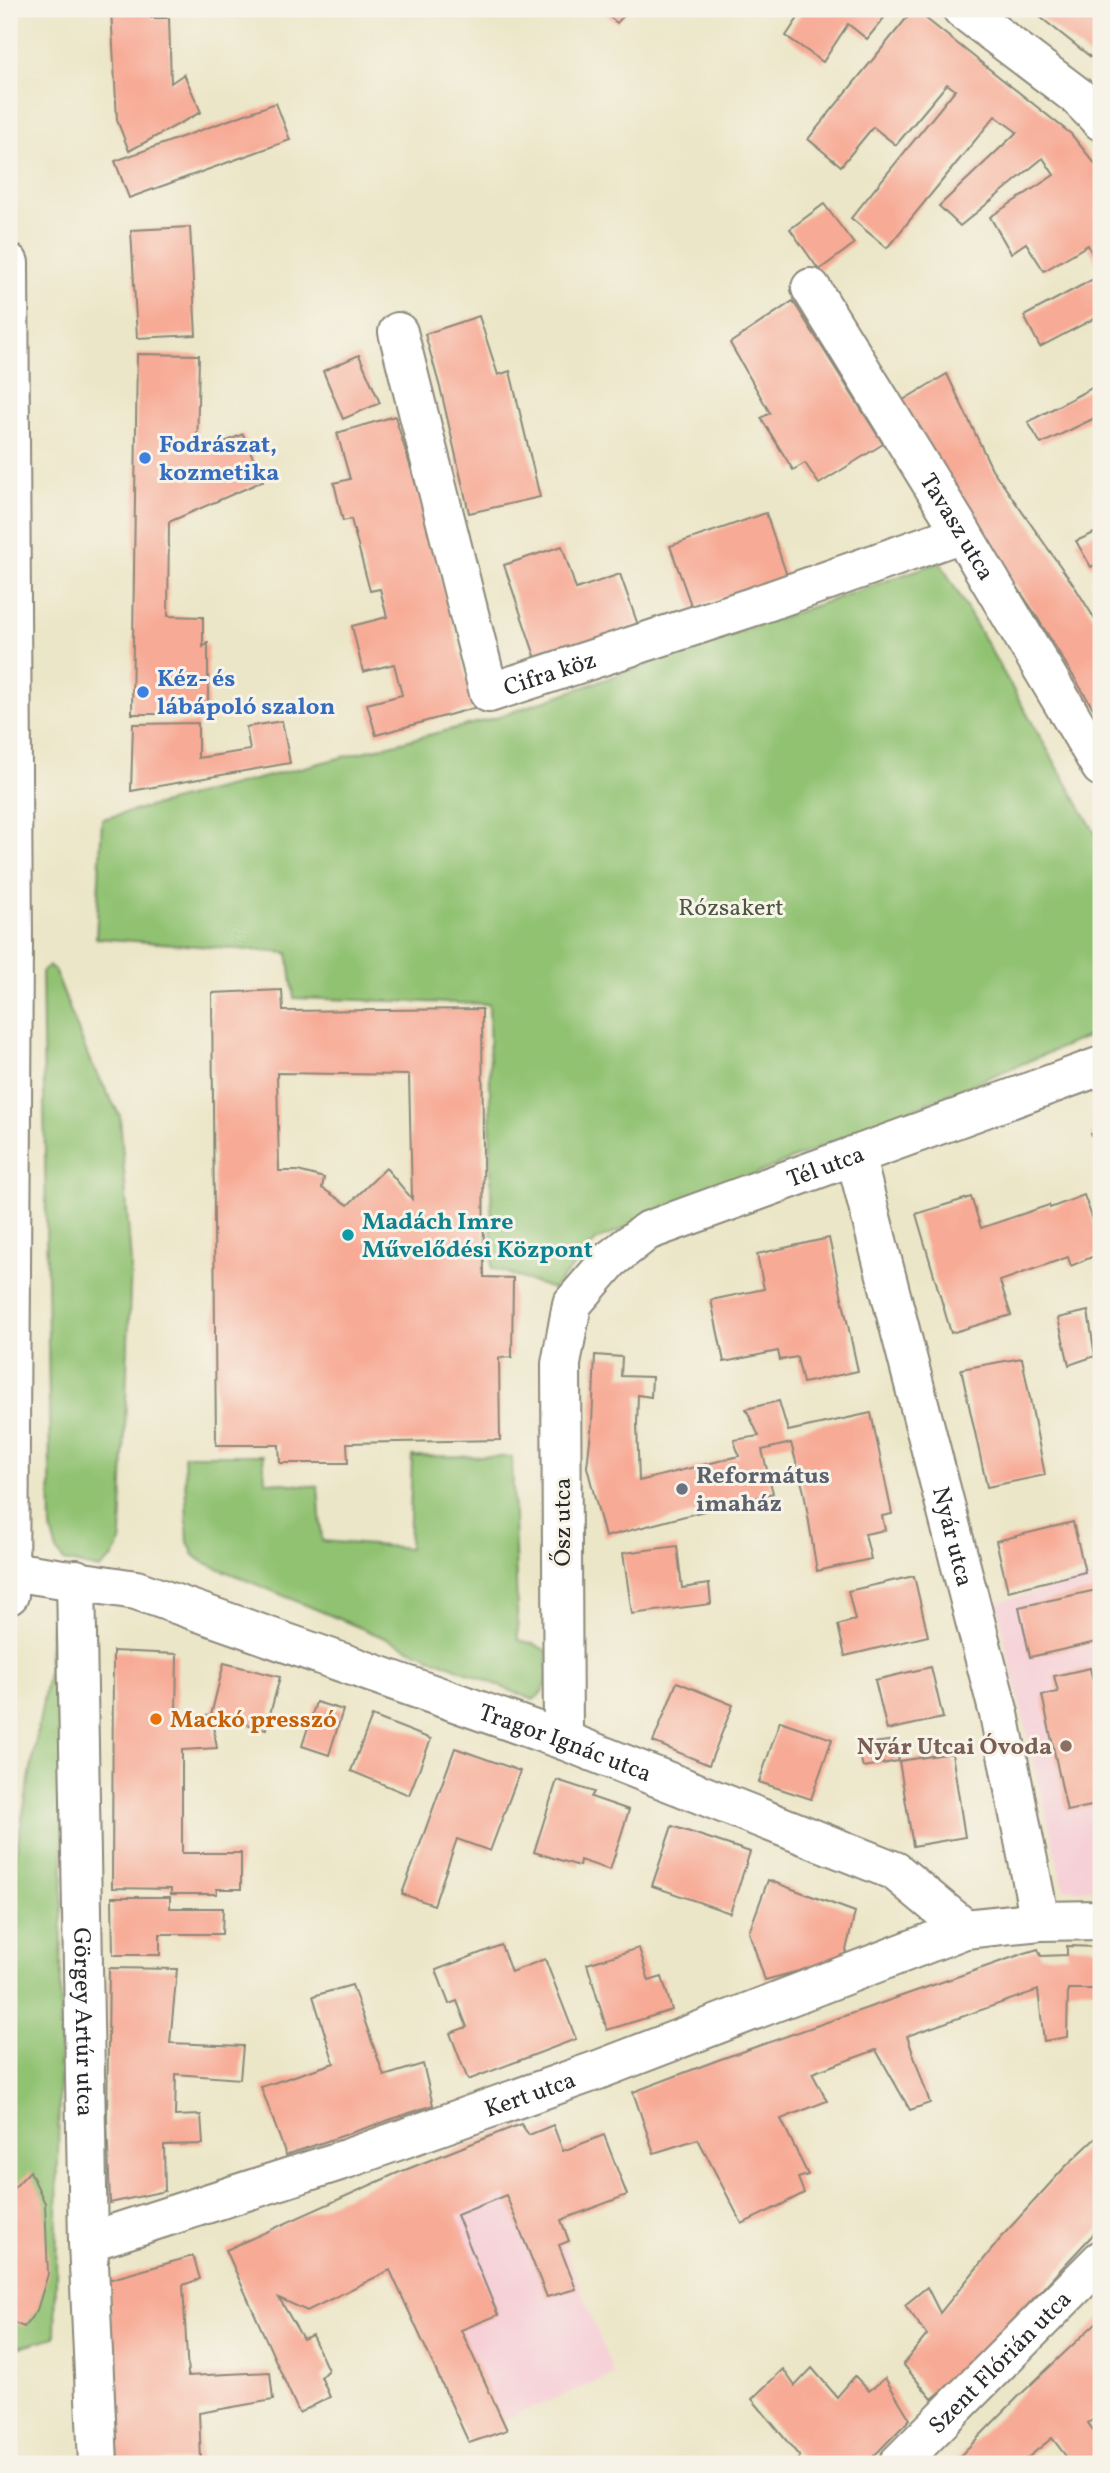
<svg xmlns="http://www.w3.org/2000/svg" width="1110" height="2473" font-family="Vollkorn,serif">
<style>
.built{fill:#f6cfd7}
.green{fill:#91c272;stroke:#5e764e;stroke-width:2}
.building{fill:#f7aa95;fill-rule:evenodd}
.lines{fill:none;stroke-linecap:round;stroke-linejoin:round}
.street-casing{stroke:#8c887a;stroke-width:42}
.primary-casing{stroke:#8c887a;stroke-width:42}
.street{stroke:#fff;stroke-width:38}
.primary{stroke:#fff;stroke-width:38}
.shop-dot{fill:#3f7fe0;stroke:#f7f3e8;stroke-width:2.5}
.culture-dot{fill:#0f9aa8;stroke:#f7f3e8;stroke-width:2.5}
.worship-dot{fill:#6b7280;stroke:#f7f3e8;stroke-width:2.5}
.food-dot{fill:#e8710a;stroke:#f7f3e8;stroke-width:2.5}
.education-dot{fill:#8d6e63;stroke:#f7f3e8;stroke-width:2.5}
.labels{text-anchor:middle;stroke-width:6;stroke-linejoin:round;paint-order:stroke}
.shop-label{font-size:24px;font-weight:bold;fill:#366cbe;stroke:#f7f3e8;text-anchor:start}
.street-label{font-size:24px;fill:#2b2b2b;stroke:#f7f3e8}
.park-label{font-size:24px;fill:#4a5840;stroke:#f7f3e8}
.culture-label{font-size:24px;font-weight:bold;fill:#0d838f;stroke:#f7f3e8;text-anchor:start}
.worship-label{font-size:24px;font-weight:bold;fill:#5b616d;stroke:#f7f3e8;text-anchor:start}
.food-label{font-size:24px;font-weight:bold;fill:#c56008;stroke:#f7f3e8;text-anchor:start}
.education-label{font-size:24px;font-weight:bold;fill:#785e54;stroke:#f7f3e8;text-anchor:end}
</style>
<rect width="100%" height="100%" fill="#f7f3e8"/>
<filter id="ink" filterUnits="userSpaceOnUse"><feTurbulence type="fractalNoise" baseFrequency=".0143" numOctaves="2"/><feDisplacementMap in="SourceGraphic" scale="14" xChannelSelector="R" yChannelSelector="G"/><feConvolveMatrix kernelMatrix="1 2 1 2 8 2 1 2 1" color-interpolation-filters="sRGB"/></filter>
<filter id="wash" filterUnits="userSpaceOnUse"><feTurbulence type="fractalNoise" baseFrequency=".00686" numOctaves="4" result="noise"/><feDisplacementMap in="SourceGraphic" scale="28" xChannelSelector="R" yChannelSelector="G"/><feGaussianBlur stdDeviation="1.57" result="paint"/><feColorMatrix in="noise" values="0 0 0 0 0 0 0 0 0 0 0 0 0 0 0 0 0 1.4 0 .05"/><feComposite in="paint" operator="in"/></filter>
<g filter="url(#wash)">
<rect width="100%" height="100%" fill="#ece6c8"/>
<g class="built">
<polygon points="1101,1574 1101,1889 1064,1889 996,1603"/>
<polygon points="520,2131 614,2375 498,2422 395,2184"/>
</g>
<g class="green">
<polygon points="940,562 1101,843 1101,1031 597,1240 553,1289 492,1268 489,1004 294,998 288,953 96,938 102,819 495,718"/>
<path d="M49,966l5,3 36,92 30,55 11,147 -10,273c-2,17 -9,23 -22,33l-35,-8 -7,-9 -6,-23 -9,-557z"/>
<path d="M184,1455h79l2,26 53,6 4,54 87,7 3,-92 100,1 6,183 16,4 13,7c1,20 5,38 -14,49l-330,-138 -9,-7 -6,-13z"/>
<polygon points="52,1624 67,1624 55,2337 9,2350 9,1893 47,1678"/>
</g>
<g id="blocks">
<g class="building">
<polygon points="111,9 151,9 151,18 169,18 171,83 184,74 201,112 129,151 117,120"/>
<polygon points="600,9 630,9 617,23"/>
<polygon points="804,9 872,9 884,18 867,39 848,24 823,62 786,36"/>
<polygon points="914,9 1071,134 1101,171 1101,273 1088,245 1044,271 1026,243 1011,253 990,217 1054,175 1043,158 960,226 939,206 1017,132 995,116 887,248 851,218 955,90 947,84 896,145 873,127 841,166 808,139"/>
<polygon points="1030,9 1101,9 1101,66 1097,62"/>
<polygon points="276,103 290,140 129,198 115,161"/>
<polygon points="824,204 854,244 819,270 790,229"/>
<polygon points="190,227 196,335 137,338 131,230"/>
<polygon points="1101,275 1101,315 1040,347 1024,316"/>
<polygon points="793,301 883,444 819,484 805,463 793,470 761,418 770,413 730,343"/>
<polygon points="479,316 498,375 510,371 540,497 469,513 441,391 425,334"/>
<polygon points="137,354 199,355 197,454 243,434 263,481 169,522 168,616 203,617 203,647 208,643 208,714 132,714"/>
<polygon points="359,355 380,403 343,419 323,371"/>
<polygon points="947,374 992,469 1075,587 1101,629 1101,705 1093,708 1032,609 952,491 898,403"/>
<polygon points="1101,383 1101,415 1041,444 1028,422"/>
<polygon points="395,416 421,502 474,708 376,735 367,704 402,695 394,664 363,672 352,626 387,617 380,589 370,591 351,519 343,521 334,483 350,479 337,433"/>
<polygon points="766,513 787,576 692,608 670,546"/>
<polygon points="1101,530 1101,562 1091,567 1076,541"/>
<polygon points="562,546 576,589 620,574 638,625 536,659 504,565"/>
<polygon points="282,721 290,763 131,791 133,724 198,723 198,758 250,750 246,727"/>
<path d="M282,990l1,21 199,-2 2,268 29,1 -1,79 -13,1 1,82 -153,3 1,20h-68l-1,-18h-63l-4,-452zM277,1073l132,2 3,124 -26,-31 -38,37 -26,-17 2,-10 -26,-7h-19z"/>
<polygon points="1101,1129 1101,1155 1091,1134"/>
<polygon points="1084,1195 1101,1242 1101,1253 1071,1266 1068,1257 1000,1281 1011,1315 951,1333 916,1214 971,1197 981,1228 1049,1205 1050,1208"/>
<polygon points="829,1238 858,1371 803,1383 797,1357 780,1360 778,1351 724,1362 711,1300 764,1289 757,1254"/>
<polygon points="1088,1311 1095,1356 1069,1365 1058,1318"/>
<polygon points="595,1355 622,1357 621,1376 652,1377 651,1397 638,1395 637,1425 639,1481 739,1456 734,1440 759,1436 746,1409 779,1401 788,1431 871,1413 892,1514 882,1516 885,1530 865,1534 871,1559 817,1571 804,1492 791,1443 762,1450 773,1493 605,1537 587,1467 592,1423"/>
<polygon points="1022,1358 1045,1475 987,1487 961,1369"/>
<polygon points="1073,1522 1085,1572 1008,1591 996,1541"/>
<polygon points="677,1546 682,1588 709,1584 711,1604 632,1614 623,1553"/>
<polygon points="914,1576 928,1636 845,1656 838,1625 855,1620 848,1591"/>
<polygon points="1101,1589 1101,1641 1030,1657 1019,1607"/>
<polygon points="113,1651 177,1654 176,1716 211,1715 224,1663 280,1677 266,1729 211,1715 217,1748 182,1750 182,1853 241,1853 241,1889 217,1889 217,1894 171,1894 171,1889 112,1888"/>
<polygon points="931,1667 943,1718 887,1730 875,1680"/>
<polygon points="1090,1668 1094,1685 1101,1683 1101,1804 1067,1811 1042,1695 1058,1692 1054,1676"/>
<polygon points="677,1682 733,1705 709,1765 653,1742"/>
<polygon points="316,1702 343,1710 329,1755 302,1746"/>
<polygon points="372,1716 431,1739 409,1795 351,1771"/>
<polygon points="780,1721 832,1739 811,1799 759,1782"/>
<polygon points="895,1740 899,1761 952,1753 965,1837 913,1846 899,1761 863,1767 857,1745"/>
<polygon points="455,1748 520,1771 490,1851 457,1839 434,1905 402,1894"/>
<polygon points="557,1780 594,1792 591,1797 629,1810 610,1870 580,1860 579,1866 534,1852"/>
<polygon points="672,1826 750,1852 730,1913 652,1886"/>
<polygon points="768,1880 855,1912 844,1959 765,1980 749,1932"/>
<polygon points="112,1897 170,1897 170,1908 223,1908 222,1934 160,1934 160,1955 113,1955"/>
<polygon points="501,1945 511,1972 545,1959 576,2039 468,2080 450,2033 467,2027 457,2001 449,2004 436,1970"/>
<polygon points="1067,1946 1101,1947 1101,1989 1068,1989 1067,2037 1044,2041 1038,1990 907,2036 930,2103 910,2110 876,2050 812,2073 827,2101 781,2119 808,2175 798,2178 804,2193 777,2207 742,2224 698,2139 654,2153 633,2092 718,2060 1025,1953 1038,1949 1041,1956 1067,1955"/>
<polygon points="639,1948 649,1981 662,1977 672,2010 607,2030 587,1964"/>
<polygon points="109,1968 177,1969 170,2043 243,2046 240,2079 176,2074 175,2116 201,2115 203,2144 164,2145 165,2191 110,2203 107,2118"/>
<polygon points="352,1985 384,2076 423,2064 433,2105 286,2155 261,2087 334,2063 313,1996"/>
<polygon points="521,2124 529,2135 553,2125 563,2151 604,2135 627,2195 561,2220 569,2241 559,2245 576,2289 547,2297 506,2195 457,2215 498,2315 461,2330 507,2430 469,2443 390,2270 307,2311 279,2298 303,2339 312,2335 328,2370 321,2377 330,2397 299,2413 226,2250 395,2174"/>
<polygon points="1101,2133 1101,2226 968,2369 932,2399 903,2364 927,2335 905,2305 927,2287 940,2313 1006,2232 1065,2167"/>
<polygon points="30,2171 45,2203 48,2274 37,2310 24,2327 9,2321 9,2193"/>
<polygon points="193,2256 200,2279 183,2285 188,2376 270,2372 273,2400 199,2413 201,2460 118,2462 108,2280"/>
<polygon points="1101,2318 1101,2377 1097,2381 1101,2386 1101,2414 1088,2423 1101,2441 1101,2464 1072,2464 1052,2438 1020,2464 952,2464 1020,2395"/>
<polygon points="812,2368 837,2397 855,2376 869,2391 885,2378 910,2419 866,2464 793,2464 800,2457 752,2399 783,2369 795,2386"/>
</g>
</g>
</g>
<g filter="url(#ink)">
<use href="#blocks" fill-opacity="0" stroke="#8c887a" stroke-width="2"/>
<g class="lines">
<defs>
<g id="street">
<polyline points="962,9 1077,96 1101,121"/>
<path id="s1" d="M811,288l151,245 139,234"/>
<path id="s2" d="M398,332l91,361 266,-87 207,-73"/>
<path id="s3" d="M855,1155l144,559 41,207"/>
<path id="s4" d="M10,1571l126,19 427,150 332,131 70,58 75,-8 61,-1"/>
<path id="s5" d="M76,1579l12,663 10,222"/>
<path id="s6" d="M563,1740l-2,-376 11,-60 38,-44 37,-29 454,-165"/>
<path id="s7" d="M88,2242l258,-83 252,-89 367,-141"/>
<path id="s8" d="M898,2464l203,-204"/>
</g>
<polyline id="primary" points="9,263 13,946 9,1595"/>
</defs>
<use href="#street" class="street-casing"/>
<use href="#primary" class="primary-casing"/>
<use href="#street" class="street"/>
<use href="#primary" class="primary"/>
</g>
</g>
<g class="shop-dot">
<circle cx="145" cy="458" r="7"/>
<circle cx="143" cy="692" r="7"/>
</g>
<circle class="culture-dot" cx="348" cy="1235" r="7"/>
<circle class="worship-dot" cx="682" cy="1489" r="7"/>
<circle class="food-dot" cx="156" cy="1719" r="7"/>
<circle class="education-dot" cx="1066" cy="1746" r="7"/>
<g class="labels">
<g class="shop-label">
<text x="159" y="452">Fodrászat,<tspan x="159" dy="28">kozmetika</tspan></text>
<text x="157" y="686">Kéz- és<tspan x="157" dy="28">lábápoló szalon</tspan></text>
</g>
<g class="street-label">
<text dy="8" stroke="none"><textPath href="#s1" startOffset="280">Tavasz utca</textPath></text>
<text dy="8" stroke="none"><textPath href="#s2" startOffset="436">Cifra köz</textPath></text>
<text dy="8" stroke="none"><textPath href="#s6" startOffset="732">Tél utca</textPath></text>
<text transform="translate(562 1522) rotate(-90)" y="8">Ősz utca</text>
<text dy="8" stroke="none"><textPath href="#s3" startOffset="394">Nyár utca</textPath></text>
<text dy="8" stroke="none"><textPath href="#s4" startOffset="583">Tragor Ignác utca</textPath></text>
<text dy="8" stroke="none"><textPath href="#s5" startOffset="443">Görgey Artúr utca</textPath></text>
<text dy="8" stroke="none"><textPath href="#s7" startOffset="466">Kert utca</textPath></text>
<text dy="8" stroke="none"><textPath href="#s8" startOffset="144">Szent Flórián utca</textPath></text>
</g>
<g class="park-label">
<text x="731" y="915">Rózsakert</text>
</g>
<g class="culture-label">
<text x="362" y="1229">Madách Imre<tspan x="362" dy="28">Művelődési Központ</tspan></text>
</g>
<g class="worship-label">
<text x="696" y="1483">Református<tspan x="696" dy="28">imaház</tspan></text>
</g>
<g class="food-label">
<text x="170" y="1727">Mackó presszó</text>
</g>
<g class="education-label">
<text x="1052" y="1754">Nyár Utcai Óvoda</text>
</g>
</g>
<rect width="1110" height="2473" fill="none" stroke="#f7f3e8" stroke-width="35"/>
</svg>
